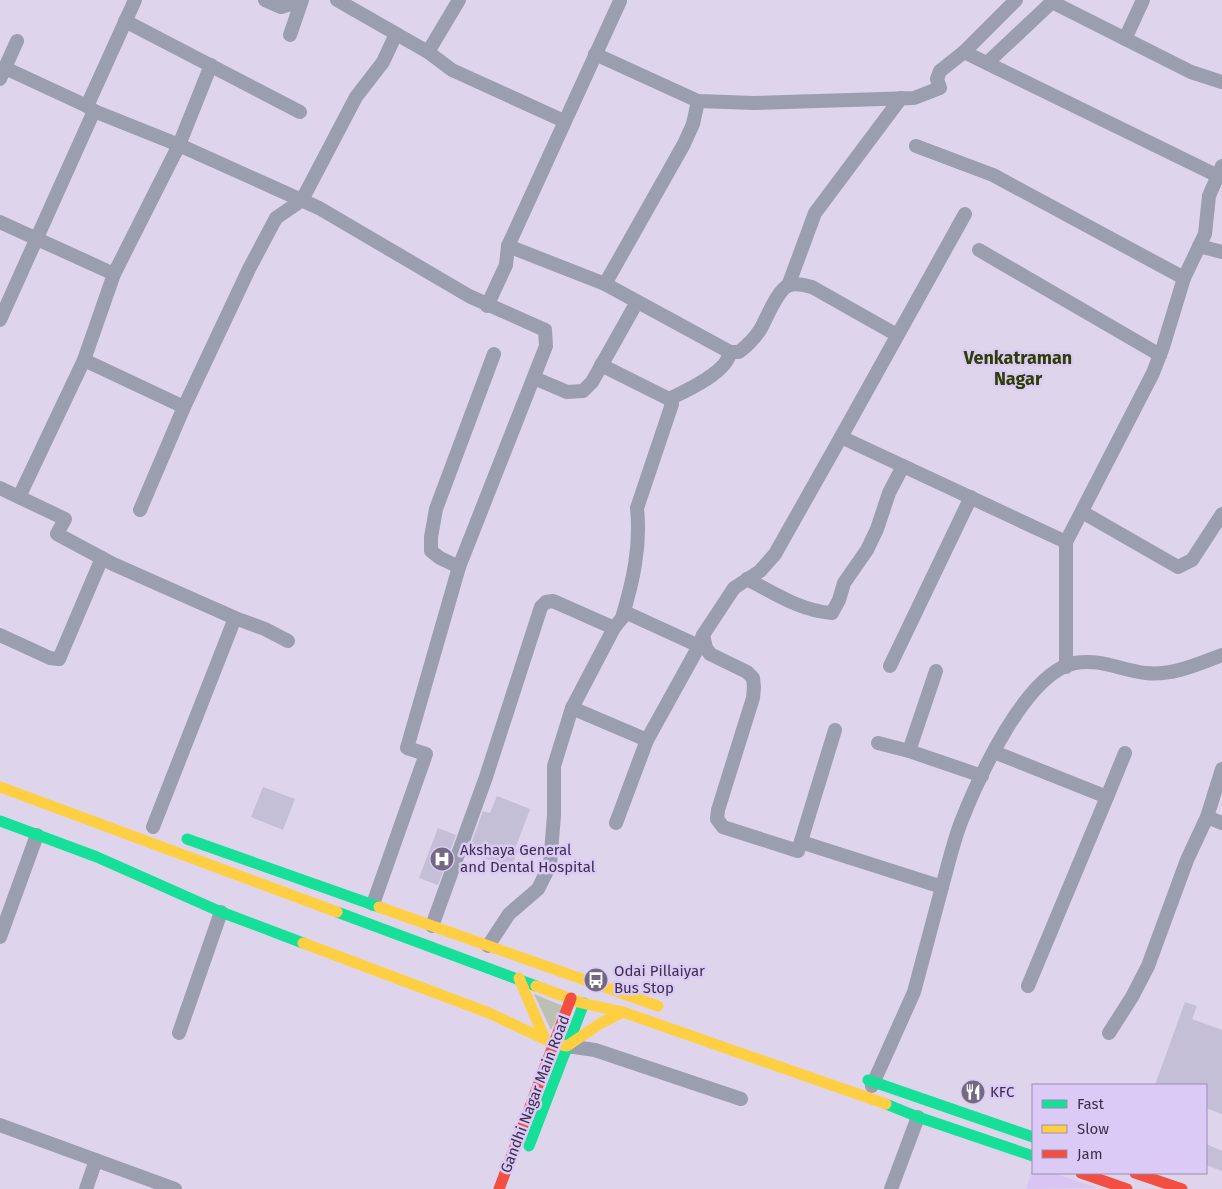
<svg xmlns="http://www.w3.org/2000/svg" width="1222" height="1189" font-family="'Fira Sans',sans-serif">
<style>
.built{fill:#d8c5f3}
.green{fill:#bcc0b2}
.building{fill:#c4bfd6}
.lines{fill:none;stroke-linecap:round;stroke-linejoin:round}
.street{stroke:#9a9eaf;stroke-width:14}
.fast{stroke:#16e098;stroke-width:11}
.slow{stroke:#ffcf43;stroke-width:11}
.jam{stroke:#f24e42;stroke-width:11}
.labels{text-anchor:middle;stroke-width:5;stroke-linejoin:round;paint-order:stroke}
.poi-label{font-size:15px;fill:#3b2f4b;stroke:#dccaf6;text-anchor:start}
.street-label{font-size:15px;fill:#3b2f4b;stroke:#dccaf6}
.quarter-label{font-size:18px;font-weight:bold;fill:#2f3e04;stroke:#dccaf6}
</style>
<rect width="100%" height="100%" fill="#ded4ec"/>
<polygon class="built" points="1033,1166 1033,1173 1053,1173 1097,1188 1026,1189"/>
<polygon class="green" points="534,994 563,1006 551,1030"/>
<g class="building">
<polygon points="263,787 295,799 283,830 251,817"/>
<polygon points="497,796 530,809 515,849 518,850 511,868 468,852 483,811 490,813"/>
<polygon points="438,828 456,835 438,885 419,878"/>
<polygon points="1185,1002 1197,1006 1192,1019 1222,1030 1222,1114 1206,1108 1206,1085 1155,1085"/>
<polygon points="1206,1144 1222,1151 1222,1171 1206,1165"/>
</g>
<g class="lines">
<g class="street">
<polyline points="265,0 281,7 301,1"/>
<polyline points="337,0 428,52 459,0"/>
<polyline points="620,1 508,246 605,284 684,144 693,124 698,101"/>
<polyline points="125,21 300,112"/>
<polyline points="290,35 302,0"/>
<polyline points="1125,39 1143,0"/>
<polyline points="428,52 452,70 564,121"/>
<polyline points="964,52 1218,176"/>
<polyline points="595,54 698,101 754,103 914,98 940,88 937,79 940,71 964,52 1016,0"/>
<polyline points="987,63 1052,2 1191,72 1222,82"/>
<polyline points="5,68 87,106 135,0"/>
<polyline points="0,79 17,41"/>
<polyline points="94,111 179,145 319,208 469,296 545,330 546,346 459,567 407,748 426,754 373,904"/>
<polyline points="916,146 993,175 1184,278"/>
<polyline points="0,222 114,274"/>
<polyline points="1199,246 1222,252"/>
<polyline points="979,250 1160,355"/>
<path d="M605,284l125,68c-2,20 -44,39 -61,47l3,5 -35,104c4,39 -4,73 -15,110"/>
<polyline points="788,286 815,213 901,98"/>
<polyline points="487,306 506,265 508,246"/>
<polyline points="0,320 94,111 87,106"/>
<path d="M730,352h9c8,-6 15,-13 21,-22 7,-12 17,-40 29,-45 8,-2 15,0 23,2l85,48"/>
<polyline points="84,360 184,407"/>
<polyline points="601,365 669,399"/>
<polyline points="534,378 567,392 583,391 592,382 637,302"/>
<polyline points="841,437 965,214"/>
<polyline points="0,488 65,519 57,534 113,564 235,618 265,629 288,641"/>
<polyline points="19,497 84,360 114,274 179,145 211,65"/>
<polyline points="140,510 184,407 249,269 276,218 302,200 356,97 383,62 396,34"/>
<polyline points="1082,512 1178,567 1192,560 1222,514"/>
<polyline points="459,567 440,558 431,551 431,537 436,509 494,354"/>
<path d="M747,579c27,14 54,32 85,34l7,-13 5,-17 23,-33 10,-21 12,-36 14,-27"/>
<polyline points="0,635 50,658 59,659 102,558"/>
<polyline points="703,635 706,648 710,654 747,672 753,678 754,687 753,698 718,810 717,819 723,827 798,851 835,730"/>
<polyline points="890,666 971,497"/>
<polyline points="1066,667 1066,542"/>
<polyline points="572,708 647,740"/>
<polyline points="878,743 909,751 936,671"/>
<polyline points="909,751 982,776"/>
<polyline points="994,752 1107,797 1028,986"/>
<polyline points="1107,797 1125,753"/>
<polyline points="1207,817 1222,823"/>
<polyline points="616,823 647,740 699,646 703,635 734,588 760,571 775,554 841,437 1066,542 1153,373 1163,347 1184,278 1205,234 1209,196 1222,166"/>
<polyline points="153,827 235,618"/>
<path d="M801,842l141,45c6,-22 11,-44 19,-65 17,-43 65,-150 114,-159 26,-5 47,8 71,10 26,3 52,-9 76,-18"/>
<polyline points="432,926 486,777 541,607 546,602 553,601 614,628"/>
<polyline points="0,937 37,835"/>
<polyline points="488,946 509,914 538,889 550,865 554,815 554,766 572,708 614,628 622,618 627,613 699,646"/>
<polyline points="179,1033 221,912"/>
<polyline points="1109,1033 1132,997 1148,966 1187,860 1207,817 1222,769"/>
<polyline points="567,1046 595,1050 741,1099"/>
<polyline points="872,1086 914,992 942,887"/>
<polyline points="0,1125 175,1189"/>
<polyline points="86,1189 96,1160"/>
<polyline points="891,1189 918,1117"/>
</g>
<g class="fast">
<polyline points="0,821 97,857 221,912 303,943"/>
<polyline points="187,839 379,907"/>
<polyline points="337,912 536,986"/>
<polyline points="868,1080 1033,1137"/>
<polyline points="886,1104 918,1117 1033,1156"/>
<polyline points="529,1146 584,1003"/>
</g>
<g class="slow">
<polyline points="0,787 337,912"/>
<polyline points="379,907 658,1006"/>
<polyline points="303,943 489,1013 553,1043 567,1046 601,1023 623,1012"/>
<polyline points="519,978 544,1037"/>
<polyline points="536,986 582,1003 623,1012 886,1104"/>
</g>
<g class="jam">
<polyline points="1081,1173 1127,1189"/>
<polyline points="1135,1173 1182,1189"/>
<polyline points="499,1189 571,998"/>
</g>
</g>
<defs>
<symbol id="hospital-disc" viewBox="-11 -11 22 22"><circle r="9.5" fill="#746983" stroke="#dccaf6"/><path d="M-5-5h3v3.5h4V-5h3V5h-3V1.5h-4V5h-3Z" fill="#fff"/></symbol>
<symbol id="bus-disc" viewBox="-11 -11 22 22"><circle r="9.5" fill="#746983" stroke="#dccaf6"/><path d="M-5-6H5V4H4V6H2V4H-2V6H-4V4H-5ZM-3.5-4V0h7V-4ZM-3.5 1.2v1.5H-2V1.2ZM2 1.2v1.5H3.5V1.2Z" fill="#fff"/></symbol>
<symbol id="restaurant-disc" viewBox="-11 -11 22 22"><circle r="9.5" fill="#746983" stroke="#dccaf6"/><path d="M-5-6h1v4h1v-4h1v4h1v-4h1v5L-1.5 .5V6h-2V.5L-5-1ZM5-6V6H3V1.5H1.5Q1.5-4 5-6Z" fill="#fff"/></symbol>
</defs>
<g fill-rule="evenodd">
<use href="#hospital-disc" x="428" y="845" width="28" height="28"/>
<use href="#bus-disc" x="582" y="966" width="28" height="28"/>
<use href="#restaurant-disc" x="959" y="1078" width="28" height="28"/>
</g>
<g class="labels">
<g class="poi-label">
<text x="460" y="855">Akshaya General<tspan x="460" dy="17">and Dental Hospital</tspan></text>
<text x="614" y="976">Odai Pillaiyar<tspan x="614" dy="17">Bus Stop</tspan></text>
<text x="990" y="1097">KFC</text>
</g>
<g class="street-label">
<text transform="translate(535 1094) rotate(-69)" y="5">Gandhi Nagar Main Road</text>
</g>
<g class="quarter-label">
<text x="1018" y="364">Venkatraman<tspan x="1018" dy="21">Nagar</tspan></text>
</g>
</g>
<rect x="1032" y="1084" width="175" height="90" fill="#dccaf6" stroke="#9c8cb2"/>
<rect x="1042" y="1100" width="25" height="8" fill="#16e098" stroke="#9c8cb2"/>
<text x="1077" y="1109" font-size="15" fill="#3b2f4b">Fast</text>
<rect x="1042" y="1125" width="25" height="8" fill="#ffcf43" stroke="#9c8cb2"/>
<text x="1077" y="1134" font-size="15" fill="#3b2f4b">Slow</text>
<rect x="1042" y="1150" width="25" height="8" fill="#f24e42" stroke="#9c8cb2"/>
<text x="1077" y="1159" font-size="15" fill="#3b2f4b">Jam</text>
</svg>
